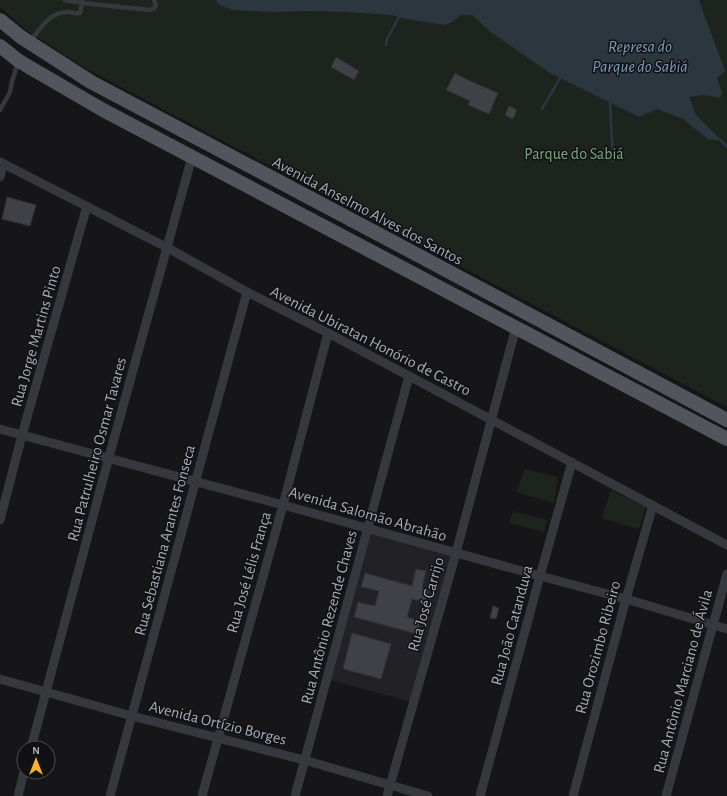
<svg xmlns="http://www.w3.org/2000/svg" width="727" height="796" font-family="'Alegreya Sans',sans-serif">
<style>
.built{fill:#222226}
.green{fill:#1c241d}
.water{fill:#2b363e}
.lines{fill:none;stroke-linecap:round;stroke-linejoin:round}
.stream{stroke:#2b363e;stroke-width:2.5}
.building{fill:#404146;stroke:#303035}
.service{stroke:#37383e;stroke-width:4.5}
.minor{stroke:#37383e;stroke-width:9}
.primary{stroke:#53555e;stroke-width:14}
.labels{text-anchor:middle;stroke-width:3;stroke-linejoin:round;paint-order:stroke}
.park-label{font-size:16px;fill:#7ca77e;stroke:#111114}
.street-label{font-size:16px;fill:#a7adba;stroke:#111114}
.water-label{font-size:17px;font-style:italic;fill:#7b9db9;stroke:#111114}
</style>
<rect width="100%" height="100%" fill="#161619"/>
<polygon class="built" points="369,528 454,552 411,702 327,679"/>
<g class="green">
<polygon points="0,0 727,0 727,407 83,67 26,30 0,7"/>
<polygon points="525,469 558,477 554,503 516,492"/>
<polygon points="611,490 646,507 639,529 602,518"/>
<polygon points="513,511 547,520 544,532 509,523"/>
</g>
<polygon class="water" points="216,0 699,0 725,71 717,78 722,93 720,98 703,95 689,97 696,115 722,141 708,139 683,119 657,109 639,117 550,73 492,33 472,15 461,15 452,22 445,25 406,19 391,15 345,12 310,11 272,12 232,10 218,4"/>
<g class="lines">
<g class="stream">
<polyline points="386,45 387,39 399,17"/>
<polyline points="610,103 613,161"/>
<polyline points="542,109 560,78"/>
<polyline points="721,140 727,147"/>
</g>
</g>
<g class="building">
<polygon points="336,57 359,71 354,80 331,67"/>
<polygon points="455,73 468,80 498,93 489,114 468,105 470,101 446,90"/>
<polygon points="509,106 517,110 513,119 505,115"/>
<polygon points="7,197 36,205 30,226 2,219"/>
<polygon points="416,569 426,571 422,588 429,590 425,603 412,599 407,617 420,621 417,634 354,617 358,602 375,606 379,591 361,587 365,573 412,586"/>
<polygon points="493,606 499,608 496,619 490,618"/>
<polygon points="352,633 391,644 381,679 343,669"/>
</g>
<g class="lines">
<g class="service">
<polyline points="65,0 82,3 82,1"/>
<path d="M31,40c10,-12 19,-28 36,-28 5,0 9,2 13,1l2,-10 68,7 4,-2 2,-3 -2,-5"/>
<polyline points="0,110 10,92 12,81 18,63"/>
</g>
<g class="minor">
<polyline points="0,162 166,247 247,292 328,333 727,545"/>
<polyline points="0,177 3,164"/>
<polyline points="0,429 283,505 540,576 626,599 727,629"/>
<polyline points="0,520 22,435 87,206"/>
<polyline points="0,679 132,716 304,760 428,796"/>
<polyline points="31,748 109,457 192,157"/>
<polyline points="18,796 24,772"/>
<polyline points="110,796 247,292"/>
<polyline points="202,796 283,505 328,333"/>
<polyline points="295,796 409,376"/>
<polyline points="387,796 456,553 516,327"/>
<polyline points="480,796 540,576 572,462"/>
<polyline points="573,796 626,599 653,505"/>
<polyline points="666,796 727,574"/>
</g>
<g class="primary">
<polyline points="0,20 21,37 91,82 397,244 727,420"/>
<polyline points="0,46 19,61 29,67 103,110 727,439"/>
</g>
</g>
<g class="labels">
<g class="park-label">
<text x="574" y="159">Parque do Sabiá</text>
</g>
<g class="street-label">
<text transform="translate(368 210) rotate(28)" y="6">Avenida Anselmo Alves dos Santos</text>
<text transform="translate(35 336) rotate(-74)" y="6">Rua Jorge Martins Pinto</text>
<text transform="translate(371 340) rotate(27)" y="6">Avenida Ubiratan Honório de Castro</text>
<text transform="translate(96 449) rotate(-75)" y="6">Rua Patrulheiro Osmar Tavares</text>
<text transform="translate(368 513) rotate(16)" y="6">Avenida Salomão Abrahão</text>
<text transform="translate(164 540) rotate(-75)" y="6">Rua Sebastiana Arantes Fonseca</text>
<text transform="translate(248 572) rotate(-74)" y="6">Rua José Lélis França</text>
<text transform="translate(425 604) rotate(-74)" y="6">Rua José Carrijo</text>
<text transform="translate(328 617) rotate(-75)" y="6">Rua Antônio Rezende Chaves</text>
<text transform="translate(511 625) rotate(-75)" y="6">Rua João Catanduva</text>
<text transform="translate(597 647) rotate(-75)" y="6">Rua Orozimbo Ribeiro</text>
<text transform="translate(682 681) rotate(-75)" y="6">Rua Antônio Marciano de Ávila</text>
<text transform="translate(218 722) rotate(14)" y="6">Avenida Ortízio Borges</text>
</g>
<g class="water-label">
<text x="640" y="52">Represa do<tspan x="640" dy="20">Parque do Sabiá</tspan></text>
</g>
</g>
<g transform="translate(36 760)"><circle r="19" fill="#111114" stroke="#4d4f56"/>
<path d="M0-3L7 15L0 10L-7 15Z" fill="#ffb228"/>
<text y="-6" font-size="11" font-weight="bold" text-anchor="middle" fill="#a7adba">N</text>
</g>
</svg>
